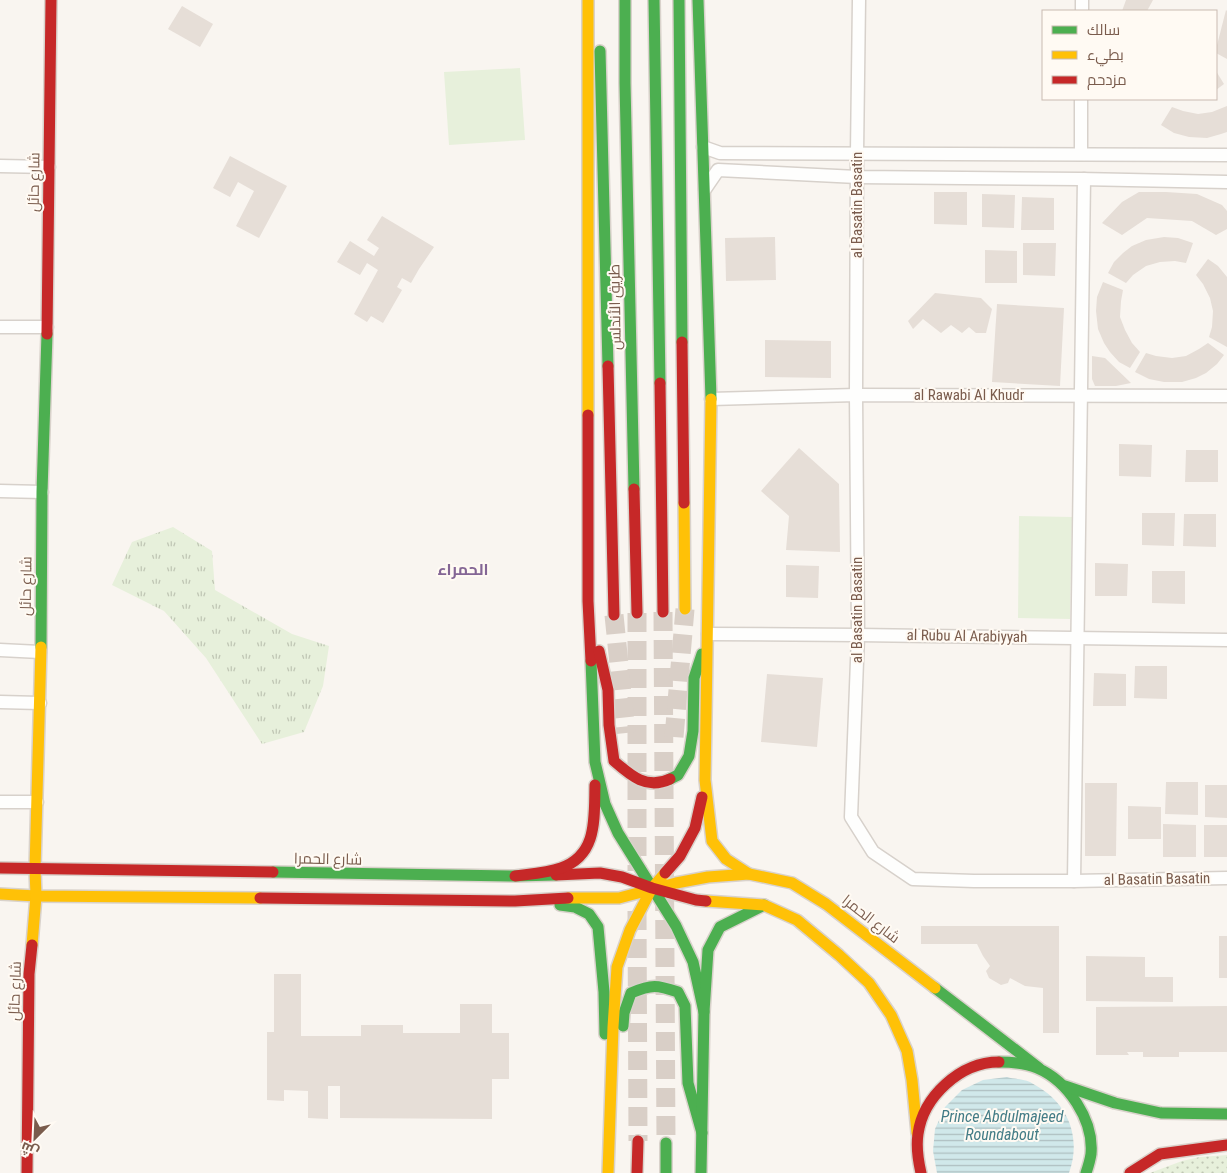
<svg xmlns="http://www.w3.org/2000/svg" width="1227" height="1173" font-family="'Roboto Condensed',Cairo,sans-serif">
<style>
.grass{fill:url(#grass-tufts)}
.park{fill:url(#park-dots)}
.pitch{fill:#e7f0db}
.water{fill:url(#water-rules)}
.building{fill:#e6ded7}
.lines{fill:none;stroke-linecap:round;stroke-linejoin:round}
.primary-tunnel{stroke:#d9cfc7;stroke-width:19;stroke-dasharray:19 9;stroke-linecap:butt}
.street-casing{stroke:#d7d1cb;stroke-width:15}
.fast-casing{stroke:#d9d2cb;stroke-width:14}
.slow-casing{stroke:#d9d2cb;stroke-width:14}
.jam-casing{stroke:#d9d2cb;stroke-width:14}
.street{stroke:#fefefd;stroke-width:12}
.fast{stroke:#4caf50;stroke-width:11}
.slow{stroke:#ffc107;stroke-width:11}
.jam{stroke:#c62828;stroke-width:11}
.labels{text-anchor:middle;stroke-width:4;stroke-linejoin:round;paint-order:stroke}
.street-label{font-size:15px;fill:#7a5c4d;stroke:#fffaf3}
.neighbourhood-label{font-size:16px;font-weight:bold;fill:#846695;stroke:#fffaf3}
.water-label{font-size:16px;font-style:italic;fill:#437c86;stroke:#fffaf3}
</style>
<defs>
<pattern id="grass-tufts" width="24" height="20" patternUnits="userSpaceOnUse" patternTransform="scale(1.25)"><rect width="24" height="20" fill="#e7f0db"/><path d="M3 7l-1-3M5 7V3M7 7l1-3M15 17l-1-3M17 17v-4M19 17l1-3" fill="none" stroke="#c0c6b4"/></pattern>
<pattern id="park-dots" width="8" height="8" patternUnits="userSpaceOnUse" patternTransform="scale(1.25)"><rect width="8" height="8" fill="#e7f0db"/><path d="M2 2h.1M6 6h.1" fill="none" stroke="#c0c6b4" stroke-width="1.8" stroke-linecap="round"/></pattern>
<pattern id="water-rules" width="6" height="5" patternUnits="userSpaceOnUse" patternTransform="scale(1.25)"><rect width="6" height="5" fill="#d0e8ea"/><path d="M0 2.5h6" fill="none" stroke="#aebfc0"/></pattern>
</defs>
<rect width="100%" height="100%" fill="#f9f5f0"/>
<polygon class="grass" points="173,527 212,551 215,590 292,634 329,646 323,686 304,732 262,744 206,658 164,611 112,585 132,542"/>
<polygon class="park" points="1227,1155 1227,1173 1150,1173 1182,1161 1200,1157"/>
<g class="pitch">
<polygon points="520,68 525,140 449,145 444,72"/>
<polygon points="1019,516 1072,517 1070,619 1018,618"/>
</g>
<path class="water" d="M1007,1077c7,2 16,2 23,5 3,2 7,4 10,6 30,19 41,52 29,85h-132l-4,-22 2,-22 10,-22 17,-17 21,-10z"/>
<g class="building">
<polygon points="1126,0 1153,0 1147,11 1122,11"/>
<polygon points="182,6 213,24 200,47 168,29"/>
<polygon points="1226,10 1227,11 1227,59 1216,53 1216,49"/>
<polygon points="1216,71 1224,84 1216,90"/>
<polygon points="1227,106 1227,132 1221,134 1207,138 1189,137 1174,133 1161,125 1172,107 1183,111 1198,114 1212,112"/>
<polygon points="230,156 287,186 259,238 236,226 254,191 238,182 230,197 213,188"/>
<polygon points="934,192 967,192 967,225 934,224"/>
<polygon points="1139,192 1166,192 1197,194 1222,205 1227,211 1227,229 1216,235 1192,221 1147,218 1122,235 1102,223 1122,202"/>
<polygon points="982,194 1015,195 1014,228 982,227"/>
<polygon points="1022,197 1054,198 1054,230 1021,230"/>
<polygon points="382,216 434,247 419,269 411,283 402,278 397,287 402,290 383,323 371,316 367,322 354,314 378,270 367,263 360,275 337,262 350,241 374,256 379,248 367,240"/>
<polygon points="775,237 776,280 726,281 725,238"/>
<polygon points="1164,237 1178,238 1193,243 1186,263 1175,261 1160,262 1146,266 1133,275 1126,283 1108,273 1114,262 1123,253 1132,246 1146,240"/>
<polygon points="1023,243 1056,243 1055,276 1023,275"/>
<polygon points="985,250 1017,251 1017,283 985,283"/>
<polygon points="1208,259 1218,266 1227,277 1227,347 1209,337 1212,327 1213,311 1210,298 1203,284 1196,275"/>
<polygon points="1103,282 1123,290 1121,301 1120,317 1125,330 1132,343 1140,352 1130,368 1119,362 1110,352 1104,343 1098,329 1096,311 1097,297"/>
<polygon points="935,293 981,298 992,309 986,333 976,333 969,327 962,333 951,325 941,333 923,319 913,329 908,321"/>
<polygon points="997,304 1064,308 1060,386 992,382"/>
<polygon points="765,340 831,341 831,378 765,377"/>
<polygon points="1208,343 1224,355 1217,364 1206,373 1196,378 1182,382 1164,382 1149,379 1135,372 1146,353 1156,356 1172,358 1186,356 1199,349"/>
<polygon points="1092,356 1105,358 1131,383 1116,386 1095,386 1092,379"/>
<polygon points="1119,444 1152,445 1151,477 1119,476"/>
<polygon points="799,448 839,484 840,552 786,550 789,516 761,491"/>
<polygon points="1186,450 1218,450 1218,482 1185,482"/>
<polygon points="1142,513 1175,513 1174,546 1142,545"/>
<polygon points="1184,514 1216,514 1216,547 1183,546"/>
<polygon points="1095,563 1128,564 1127,596 1095,596"/>
<polygon points="786,565 819,566 818,598 786,597"/>
<polygon points="1152,571 1185,571 1185,604 1152,603"/>
<polygon points="1135,666 1167,666 1167,699 1134,698"/>
<polygon points="1094,673 1126,674 1126,706 1093,706"/>
<polygon points="767,674 823,678 817,747 761,742"/>
<polygon points="1166,782 1198,782 1198,815 1165,814"/>
<polygon points="1085,783 1117,783 1116,856 1085,856"/>
<polygon points="1205,785 1227,785 1227,818 1205,817"/>
<polygon points="1128,806 1161,807 1161,839 1128,839"/>
<polygon points="1163,824 1196,825 1196,857 1163,857"/>
<rect x="1204" y="825" width="23" height="32"/>
<polygon points="921,926 1059,926 1059,1033 1043,1033 1043,988 1025,986 1010,978 1008,983 1001,985 989,978 986,971 990,966 983,956 977,944 921,944"/>
<rect x="1219" y="936" width="8" height="42"/>
<polygon points="1086,956 1145,957 1145,977 1173,977 1173,1002 1086,1001"/>
<polygon points="274,974 301,974 301,1036 361,1036 361,1025 403,1025 403,1033 460,1033 460,1004 492,1004 492,1033 509,1033 509,1079 492,1079 492,1119 340,1118 340,1086 328,1086 328,1119 308,1118 308,1091 284,1090 284,1101 267,1100 267,1032 274,1032"/>
<polygon points="1227,1006 1227,1052 1179,1052 1179,1057 1143,1057 1143,1052 1127,1052 1129,1055 1096,1055 1096,1007"/>
</g>
<g class="lines">
<g class="primary-tunnel">
<polyline points="663,612 666,1143"/>
<polyline points="637,613 637,871"/>
<polyline points="614,615 626,733"/>
<polyline points="674,737 685,609"/>
<polyline points="637,911 638,1141"/>
</g>
<defs>
<g id="street">
<polyline points="859,0 857,153 856,395 858,635 851,817 873,852 913,879 974,881 1074,881 1227,878"/>
<polyline points="1082,11 1082,0"/>
<polyline points="703,147 720,153 1227,155"/>
<polyline points="1081,154 1081,99"/>
<polyline points="0,166 49,167"/>
<polyline points="705,189 718,170 857,177 1080,179 1227,182"/>
<polyline points="0,327 47,327"/>
<polyline points="711,399 856,395 1227,396"/>
<polyline points="0,491 42,492"/>
<polyline points="708,634 858,635 1227,640"/>
<polyline points="0,650 40,652"/>
<polyline points="0,702 40,703"/>
<polyline points="0,802 37,802"/>
<polyline points="1074,881 1084,179"/>
</g>
<g id="fast">
<polyline points="625,0 625,83 634,489"/>
<polyline points="654,0 660,383"/>
<polyline points="679,0 682,342"/>
<polyline points="698,0 711,399"/>
<polyline points="600,51 608,366"/>
<polyline points="41,647 42,492 47,334"/>
<polyline points="591,661 595,762 605,804 618,833 676,926 693,962 704,1012"/>
<polyline points="670,779 678,775 689,756 693,731 694,678 702,654"/>
<polyline points="273,872 515,876 556,875"/>
<polyline points="560,905 575,907 589,914 598,927 604,992 605,1034"/>
<polyline points="935,988 1039,1068"/>
<path d="M623,1026l1,-13 7,-20c21,-9 26,-8 47,-1l7,14 3,77 14,50"/>
<path d="M999,1062c13,0 26,1 38,6 31,13 57,52 54,86 -1,7 -3,13 -5,19"/>
<polyline points="1065,1086 1115,1103 1161,1113 1227,1114"/>
<polyline points="666,1143 666,1173"/>
<polyline points="701,1173 704,1012 708,950 720,927 764,905"/>
</g>
<g id="slow">
<polyline points="588,0 588,415"/>
<polyline points="711,399 705,780 712,841 726,859 749,874"/>
<polyline points="684,503 685,609"/>
<polyline points="0,894 36,896 260,898"/>
<polyline points="568,898 619,898 676,883 708,877 749,874 792,883 826,904 935,988"/>
<polyline points="706,901 764,905 797,920 839,955 869,983 891,1015 907,1051 912,1080 917,1133"/>
<polyline points="32,945 36,896 35,869 41,647"/>
<polyline points="608,1173 613,1027 617,967 630,930 652,888 665,873"/>
</g>
<g id="jam">
<polyline points="47,334 51,0"/>
<polyline points="682,342 684,503"/>
<polyline points="608,366 614,615"/>
<polyline points="660,383 663,612"/>
<polyline points="588,415 588,601 591,661"/>
<polyline points="634,489 637,613"/>
<path d="M599,651l9,39 1,35 5,36c17,15 33,29 56,18"/>
<polyline points="0,868 273,872"/>
<polyline points="665,873 680,856 695,828 702,797"/>
<polyline points="556,875 600,873 622,877 652,888 696,900 706,901"/>
<path d="M515,876c15,-2 32,-3 46,-8 37,-13 33,-50 34,-83"/>
<polyline points="260,898 515,901 568,898"/>
<polyline points="27,1173 29,974 32,945"/>
<polyline points="637,1173 638,1141"/>
<path d="M921,1173c-3,-13 -5,-26 -3,-39 5,-37 42,-72 81,-72"/>
<polyline points="1130,1173 1160,1154 1227,1145"/>
</g>
</defs>
<use href="#street" class="street-casing"/>
<use href="#fast" class="fast-casing"/>
<use href="#slow" class="slow-casing"/>
<use href="#jam" class="jam-casing"/>
<use href="#street" class="street"/>
<use href="#fast" class="fast"/>
<use href="#slow" class="slow"/>
<use href="#jam" class="jam"/>
</g>
<g class="labels">
<g class="street-label">
<text transform="translate(34 182) rotate(-89)" y="5">شارع حائل</text>
<text transform="translate(857 205) rotate(-90)" y="5">al Basatin Basatin</text>
<text transform="translate(615 307) rotate(-91)" y="5">طريق الأندلس</text>
<text x="969" y="400">al Rawabi Al Khudr</text>
<text transform="translate(26 586) rotate(-89)" y="5">شارع حائل</text>
<text transform="translate(857 610) rotate(-90)" y="5">al Basatin Basatin</text>
<text transform="translate(967 636) rotate(1)" y="5">al Rubu Al Arabiyyah</text>
<text transform="translate(328 859) rotate(1)" y="5">شارع الحمرا</text>
<text transform="translate(1157 879) rotate(-1)" y="5">al Basatin Basatin</text>
<text transform="translate(871 919) rotate(38)" y="5">شارع الحمرا</text>
<text transform="translate(15 991) rotate(-88)" y="5">شارع حائل</text>
</g>
<g class="neighbourhood-label">
<text x="463" y="575">الحمراء</text>
</g>
<g class="water-label">
<text x="1002" y="1122">Prince Abdulmajeed<tspan x="1002" dy="18">Roundabout</tspan></text>
</g>
</g>
<rect x="1042" y="10" width="175" height="90" fill="#fffaf3" stroke="#cabbb1"/>
<rect x="1052" y="26" width="25" height="8" fill="#4caf50" stroke="#cabbb1"/>
<text x="1087" y="35" font-size="15" fill="#7a5c4d">سالك</text>
<rect x="1052" y="51" width="25" height="8" fill="#ffc107" stroke="#cabbb1"/>
<text x="1087" y="60" font-size="15" fill="#7a5c4d">بطيء</text>
<rect x="1052" y="76" width="25" height="8" fill="#c62828" stroke="#cabbb1"/>
<text x="1087" y="85" font-size="15" fill="#7a5c4d">مزدحم</text>
<g transform="translate(35 1138) rotate(204)" stroke="#fffaf3" stroke-width="4" paint-order="stroke">
<path d="M0-4L9 19L0 12L-9 19Z" fill="#7a5c4d"/>
<text y="-8" font-size="14" font-weight="bold" text-anchor="middle" fill="#7a5c4d">ش</text>
</g>
</svg>
